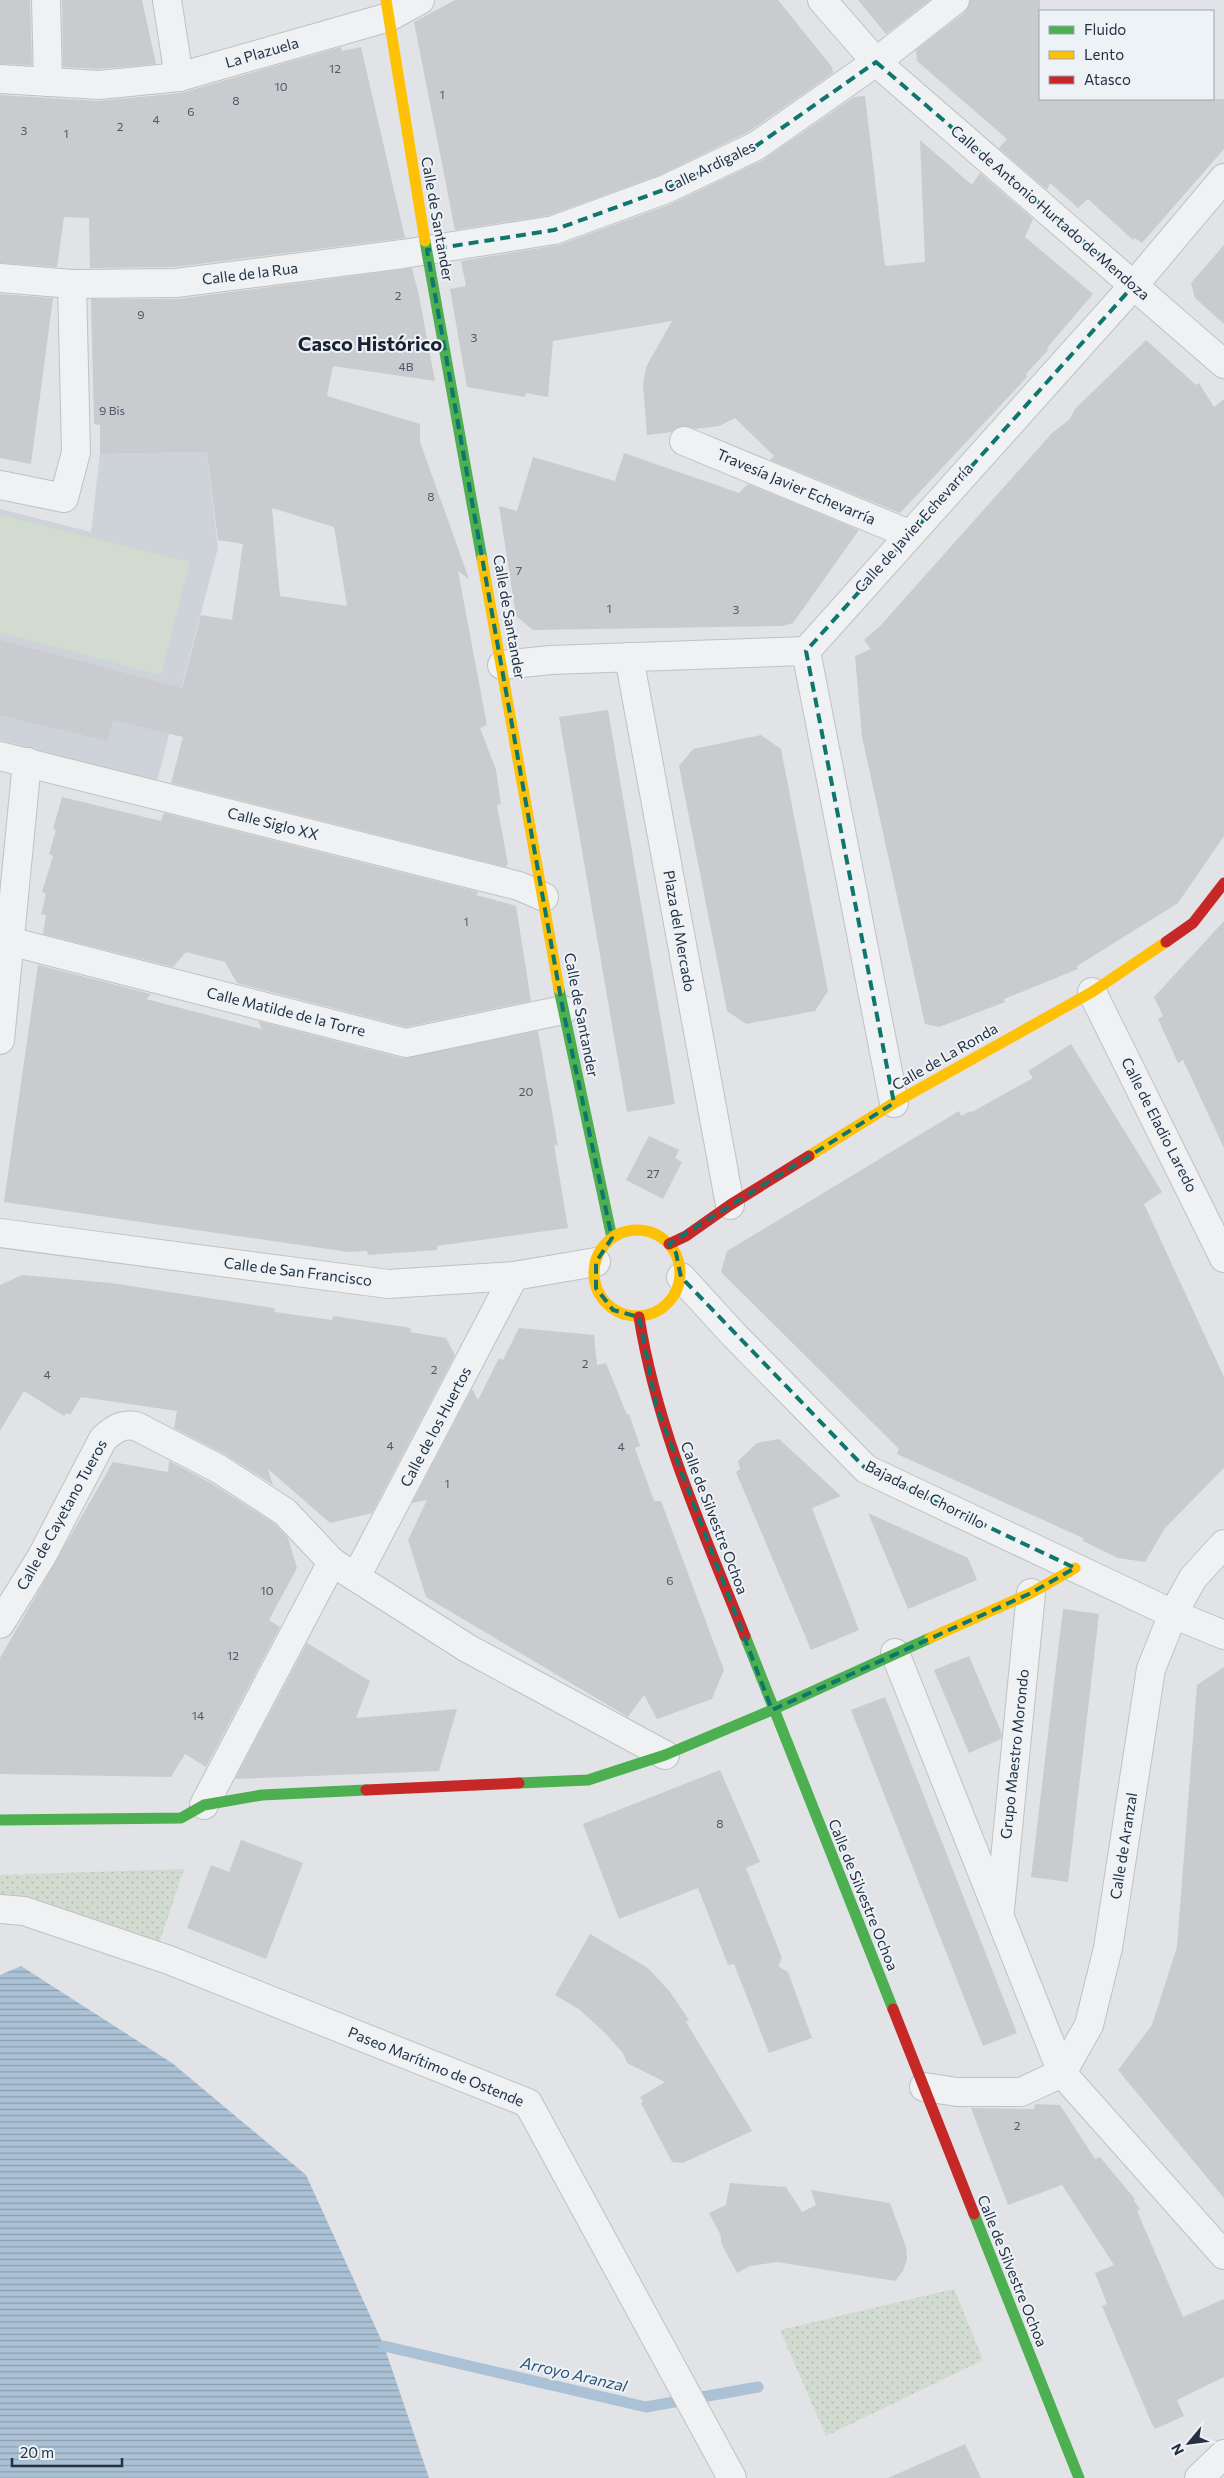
<svg xmlns="http://www.w3.org/2000/svg" width="1224" height="2478" font-family="Commissioner,sans-serif">
<style>
.built{fill:#ced3da}
.green{fill:#d2dbd0}
.park{fill:url(#park-dots)}
.water{fill:url(#water-rules)}
.lines{fill:none;stroke-linecap:round;stroke-linejoin:round}
.stream{stroke:#abc1d5;stroke-width:11}
.building{fill:#c9cbcf;fill-rule:evenodd}
.street-casing{stroke:#bfc1c4;stroke-width:30}
.street{stroke:#f0f1f3;stroke-width:28}
.fast{stroke:#4caf50;stroke-width:11}
.slow{stroke:#ffc107;stroke-width:11}
.jam{stroke:#c62828;stroke-width:11}
.marked{fill:none;stroke:#0f766e;stroke-width:4;stroke-dasharray:10 6;stroke-linejoin:round}
.labels{text-anchor:middle;stroke-width:4;stroke-linejoin:round;paint-order:stroke}
.number-label{font-size:12px;fill:#4f5866}
.street-label{font-size:15px;fill:#253142;stroke:#edf2f7}
.water-label{font-size:16px;font-style:italic;fill:#2b527a;stroke:#edf2f7}
.district-label{font-size:20px;font-weight:bold;fill:#182232;stroke:#edf2f7}
</style>
<defs>
<pattern id="park-dots" width="8" height="8" patternUnits="userSpaceOnUse" patternTransform="scale(1.25)"><rect width="8" height="8" fill="#d2dbd0"/><path d="M2 2h.1M6 6h.1" fill="none" stroke="#b4bcb4" stroke-width="1.8" stroke-linecap="round"/></pattern>
<pattern id="water-rules" width="6" height="5" patternUnits="userSpaceOnUse" patternTransform="scale(1.25)"><rect width="6" height="5" fill="#abc1d5"/><path d="M0 2.5h6" fill="none" stroke="#8b9dae"/></pattern>
</defs>
<rect width="100%" height="100%" fill="#e1e3e6"/>
<polygon class="built" points="207,452 218,548 157,781 0,740 0,509 91,532 100,454"/>
<polygon class="green" points="0,515 190,562 161,675 0,632"/>
<g class="park">
<polygon points="184,1869 158,1946 0,1914 0,1875"/>
<polygon points="954,2289 983,2360 826,2436 780,2330"/>
</g>
<polygon class="water" points="21,1966 172,2063 306,2175 384,2346 429,2478 0,2478 0,1975"/>
<g class="lines">
<polyline class="stream" points="384,2346 646,2407 758,2387"/>
</g>
<g class="building">
<polygon points="0,0 30,0 32,65 0,64"/>
<polygon points="62,0 142,0 156,64 99,69 63,67"/>
<polygon points="455,0 778,0 832,67 833,73 748,132 660,175 550,215 455,230 414,22"/>
<polygon points="858,0 930,0 886,34"/>
<polygon points="970,0 1040,0 1040,99 1224,99 1224,149 1142,243 1135,238 1133,240 1088,199 1078,208 1050,183 1047,190 999,148 1007,139 917,61 916,50 965,12"/>
<polygon points="341,47 342,51 361,47 405,238 175,267 90,268 89,218 64,217 57,267 0,263 0,95 98,101 181,93"/>
<polygon points="865,96 885,266 925,262 920,140 972,185 980,173 1033,219 1025,237 1093,294 1047,348 1049,349 1026,374 1027,377 900,513 770,460 774,456 735,418 719,426 696,429 682,426 672,432 647,435 643,385 646,367 672,321 553,341 548,397 526,393 525,397 467,387 450,289 466,286 461,261 559,245 671,204 763,160 854,97"/>
<polygon points="1224,245 1224,324 1195,298 1191,283"/>
<path d="M412,268l7,28 16,85 -102,-15 -6,30 93,28v18l49,137 -11,-8 29,154 -7,3 16,42 5,34 -4,1 11,59 -2,3 -335,-84 12,-46 -70,-17 -6,21 -107,-26v-75l182,48 19,-73 31,5 11,-76 -25,-4 -11,-88 -107,2v-29l-6,-1 -3,-125h87zM272,508l62,19 13,79 -67,-10z"/>
<polygon points="0,294 53,298 31,464 0,458"/>
<polygon points="1146,340 1196,385 1199,383 1214,407 1224,399 1224,836 1178,903 1077,966 1078,969 1004,999 1005,1002 955,1021 939,1027 925,1024 862,737 855,656 871,649 864,640 881,625 1052,433 1069,420 1075,409"/>
<polygon points="624,453 739,493 748,484 859,530 793,623 782,626 533,630 516,616 499,506 517,511 533,457 615,481"/>
<polygon points="608,710 675,1104 627,1112 559,717"/>
<polygon points="761,735 781,749 828,991 815,1011 746,1024 727,1011 679,766 693,749"/>
<polygon points="62,797 161,821 164,813 479,892 476,895 516,906 531,1001 406,1027 237,983 225,962 186,952 173,967 43,934 46,915 41,914 46,894 42,892 53,856 49,854 56,830 53,829"/>
<polygon points="1224,921 1224,1148 1183,1060 1178,1063 1158,1019 1163,1016 1154,997"/>
<polygon points="38,965 151,994 146,999 262,1029 258,1021 402,1058 538,1031 558,1146 554,1144 568,1228 437,1246 437,1250 368,1255 367,1251 348,1252 4,1202"/>
<polygon points="1071,1044 1162,1192 1144,1204 1224,1377 1224,1468 1165,1528 1145,1562 1118,1558 1083,1541 1083,1538 897,1454 899,1449 721,1272 727,1251 959,1111 961,1116 971,1111 972,1112 1033,1078 1028,1071"/>
<polygon points="649,1136 679,1150 675,1158 682,1162 663,1199 626,1180"/>
<polygon points="22,1275 111,1283 274,1308 275,1312 332,1320 333,1316 411,1328 410,1332 446,1338 455,1355 372,1513 330,1523 268,1469 273,1485 226,1455 174,1428 177,1411 81,1397 70,1415 67,1413 64,1416 24,1391 0,1431 0,1285"/>
<polygon points="519,1328 594,1335 597,1365 606,1363 627,1415 629,1414 640,1446 635,1448 654,1501 661,1501 724,1670 712,1699 657,1719 644,1695 628,1717 426,1597 408,1540 427,1500 412,1503 472,1389 478,1400 499,1358 503,1360"/>
<polygon points="779,1439 841,1496 812,1508 859,1630 811,1650 736,1472 740,1469 738,1461 757,1443"/>
<polygon points="169,1461 211,1483 275,1524 288,1538 297,1568 269,1620 280,1627 206,1767 185,1754 171,1777 0,1774 0,1658 113,1462 168,1472"/>
<polygon points="868,1513 968,1558 977,1580 908,1609"/>
<polygon points="1063,1609 1099,1614 1068,1882 1031,1877"/>
<polygon points="307,1643 370,1681 356,1718 457,1709 439,1771 235,1779"/>
<polygon points="969,1656 1002,1734 1001,1739 969,1753 934,1670"/>
<polygon points="1224,1667 1224,2198 1118,2070 1152,2025 1177,1947 1197,1685"/>
<polygon points="885,1697 1017,2033 983,2046 851,1710"/>
<polygon points="720,1770 760,1862 746,1868 782,1958 778,1966 788,1972 812,2038 769,2053 734,1964 728,1965 698,1888 619,1919 583,1824"/>
<polygon points="241,1840 303,1863 266,1959 187,1928 211,1865 229,1872"/>
<polygon points="590,1934 648,1968 670,1992 689,2020 686,2022 752,2131 683,2163 672,2162 641,2103 643,2102 640,2097 665,2082 627,2063 623,2053 605,2033 580,2010 555,1995"/>
<polygon points="1035,2104 1060,2105 1095,2159 1100,2157 1135,2199 1134,2201 1140,2209 1137,2211 1183,2317 1224,2299 1224,2377 1177,2400 1184,2416 1155,2429 1151,2422 1102,2306 1107,2304 1095,2273 1114,2265 1062,2185 1008,2205 971,2108 1034,2109"/>
<polygon points="730,2183 786,2187 802,2212 816,2205 811,2190 890,2203 906,2247 907,2259 903,2271 895,2281 777,2262 750,2266 737,2273 721,2243 721,2236 709,2213 726,2205"/>
<polygon points="965,2444 981,2478 888,2478"/>
</g>
<g class="lines">
<defs>
<g id="street">
<polyline points="46,0 48,82"/>
<polyline points="167,0 179,77"/>
<polyline points="822,0 876,62 1224,364"/>
<polyline points="0,79 99,85 179,77 389,17 420,0"/>
<polyline points="0,278 72,284 176,283 403,254 554,230 666,189 756,146 876,62 955,0"/>
<polyline points="684,441 909,534"/>
<polyline points="0,485 64,498 76,452 72,284"/>
<polyline points="806,651 894,1103"/>
<polyline points="629,657 730,1205"/>
<polyline points="502,665 551,660 806,651 1134,285 1224,178"/>
<polyline points="0,756 519,886 544,897"/>
<polyline points="9,941 406,1043 563,1010"/>
<polyline points="1092,992 1224,1258"/>
<polyline points="0,1040 27,762"/>
<polyline points="0,1233 388,1284 514,1276 596,1262"/>
<polyline points="681,1277 734,1335 866,1469 1173,1614 1224,1635"/>
<polyline points="356,1577 514,1276"/>
<path d="M0,1624l42,-68 61,-117c11,-10 18,-15 33,-13l83,43 66,43 47,50 135,86 198,107"/>
<polyline points="895,1653 1062,2073 1224,2255"/>
<polyline points="204,1805 332,1562"/>
<polyline points="0,1909 24,1911 169,1960 528,2103 732,2478"/>
<polyline points="1000,1910 1031,1593"/>
<polyline points="924,2087 957,2092 1021,2092 1062,2073 1089,2025 1108,1948 1151,1669 1173,1614 1193,1578 1224,1544"/>
<polyline points="1199,2478 1224,2454"/>
</g>
</defs>
<use href="#street" class="street-casing"/>
<use href="#street" class="street"/>
<g class="fast">
<polyline points="425,241 482,559"/>
<polyline points="559,989 612,1238"/>
<polyline points="745,1636 893,2009"/>
<polyline points="519,1783 588,1780 665,1755 772,1710 930,1638"/>
<polyline points="0,1820 181,1818 204,1805 262,1795 366,1790"/>
<polyline points="974,2214 1079,2478"/>
</g>
<g class="slow">
<polyline points="386,0 425,241"/>
<polyline points="482,559 559,989"/>
<polyline points="809,1156 894,1103 1092,992 1166,942"/>
<circle cx="637" cy="1273" r="43"/>
<polyline points="930,1638 1031,1593 1075,1568"/>
</g>
<g class="jam">
<polyline points="1166,942 1193,923 1224,883"/>
<polyline points="669,1244 686,1236 730,1205 809,1156"/>
<path d="M639,1317c18,112 64,214 106,319"/>
<polyline points="366,1790 519,1783"/>
<polyline points="893,2009 974,2214"/>
</g>
</g>
<path class="marked" d="M876,62l258,223 -328,366 88,452 -225,141 7,9 5,24 185,192 209,99 -44,25 -259,117 -116,-305 -17,-88 -26,-7 -17,-22v-26l16,-24 -49,-228 -136,-760 127,-20 112,-41 90,-43z"/>
<g class="labels">
<g class="number-label">
<text x="335" y="73">12</text>
<text x="281" y="91">10</text>
<text x="442" y="99">1</text>
<text x="236" y="105">8</text>
<text x="191" y="116">6</text>
<text x="156" y="124">4</text>
<text x="120" y="131">2</text>
<text x="24" y="135">3</text>
<text x="66" y="138">1</text>
<text x="398" y="300">2</text>
<text x="141" y="319">9</text>
<text x="474" y="342">3</text>
<text x="406" y="371">4B</text>
<text x="112" y="415">9 Bis</text>
<text x="431" y="501">8</text>
<text x="519" y="575">7</text>
<text x="609" y="613">1</text>
<text x="736" y="614">3</text>
<text x="466" y="926">1</text>
<text x="526" y="1096">20</text>
<text x="653" y="1178">27</text>
<text x="585" y="1368">2</text>
<text x="434" y="1374">2</text>
<text x="47" y="1379">4</text>
<text x="390" y="1450">4</text>
<text x="621" y="1451">4</text>
<text x="447" y="1488">1</text>
<text x="670" y="1585">6</text>
<text x="267" y="1595">10</text>
<text x="233" y="1660">12</text>
<text x="198" y="1720">14</text>
<text x="720" y="1828">8</text>
<text x="1017" y="2130">2</text>
</g>
<g class="street-label">
<text transform="translate(262 53) rotate(-16)" y="5">La Plazuela</text>
<text transform="translate(710 167) rotate(-26)" y="5">Calle Ardigales</text>
<text transform="translate(1050 213) rotate(41)" y="5">Calle de Antonio Hurtado de Mendoza</text>
<text transform="translate(437 219) rotate(80)" y="5">Calle de Santander</text>
<text transform="translate(250 274) rotate(-7)" y="5">Calle de la Rua</text>
<text transform="translate(796 487) rotate(23)" y="5">Travesía Javier Echevarría</text>
<text transform="translate(914 528) rotate(-48)" y="5">Calle de Javier Echevarría</text>
<text transform="translate(509 617) rotate(80)" y="5">Calle de Santander</text>
<text transform="translate(273 824) rotate(14)" y="5">Calle Siglo XX</text>
<text transform="translate(679 931) rotate(80)" y="5">Plaza del Mercado</text>
<text transform="translate(286 1012) rotate(14)" y="5">Calle Matilde de la Torre</text>
<text transform="translate(581 1015) rotate(79)" y="5">Calle de Santander</text>
<text transform="translate(945 1057) rotate(-30)" y="5">Calle de La Ronda</text>
<text transform="translate(1159 1125) rotate(63)" y="5">Calle de Eladio Laredo</text>
<text transform="translate(298 1272) rotate(7)" y="5">Calle de San Francisco</text>
<text transform="translate(436 1427) rotate(-62)" y="5">Calle de los Huertos</text>
<text transform="translate(925 1495) rotate(27)" y="5">Bajada del Chorrillo</text>
<text transform="translate(62 1515) rotate(-61)" y="5">Calle de Cayetano Tueros</text>
<text transform="translate(714 1518) rotate(69)" y="5">Calle de Silvestre Ochoa</text>
<text transform="translate(1015 1754) rotate(-84)" y="5">Grupo Maestro Morondo</text>
<text transform="translate(1124 1846) rotate(-81)" y="5">Calle de Aranzal</text>
<text transform="translate(863 1895) rotate(68)" y="5">Calle de Silvestre Ochoa</text>
<text transform="translate(436 2067) rotate(22)" y="5">Paseo Marítimo de Ostende</text>
<text transform="translate(1012 2271) rotate(68)" y="5">Calle de Silvestre Ochoa</text>
</g>
<g class="water-label">
<text transform="translate(574 2374) rotate(13)" y="6">Arroyo Aranzal</text>
</g>
<g class="district-label">
<text x="370" y="351">Casco Histórico</text>
</g>
</g>
<rect x="1039" y="10" width="175" height="90" fill="#edf2f7" stroke="#9da5af"/>
<rect x="1049" y="26" width="25" height="8" fill="#4caf50" stroke="#9da5af"/>
<text x="1084" y="35" font-size="15" fill="#253142">Fluido</text>
<rect x="1049" y="51" width="25" height="8" fill="#ffc107" stroke="#9da5af"/>
<text x="1084" y="60" font-size="15" fill="#253142">Lento</text>
<rect x="1049" y="76" width="25" height="8" fill="#c62828" stroke="#9da5af"/>
<text x="1084" y="85" font-size="15" fill="#253142">Atasco</text>
<g transform="translate(1189 2443) rotate(241)" stroke="#edf2f7" stroke-width="4" paint-order="stroke">
<path d="M0-4L9 19L0 12L-9 19Z" fill="#253142"/>
<text y="-8" font-size="14" font-weight="bold" text-anchor="middle" fill="#253142">N</text>
</g>
<path d="M12 2458v8h110v-8" fill="none" stroke="#253142" stroke-width="2.5"/>
<text x="20" y="2458" font-size="15" fill="#253142" stroke="#edf2f7" stroke-width="4" paint-order="stroke">20 m</text>
</svg>
